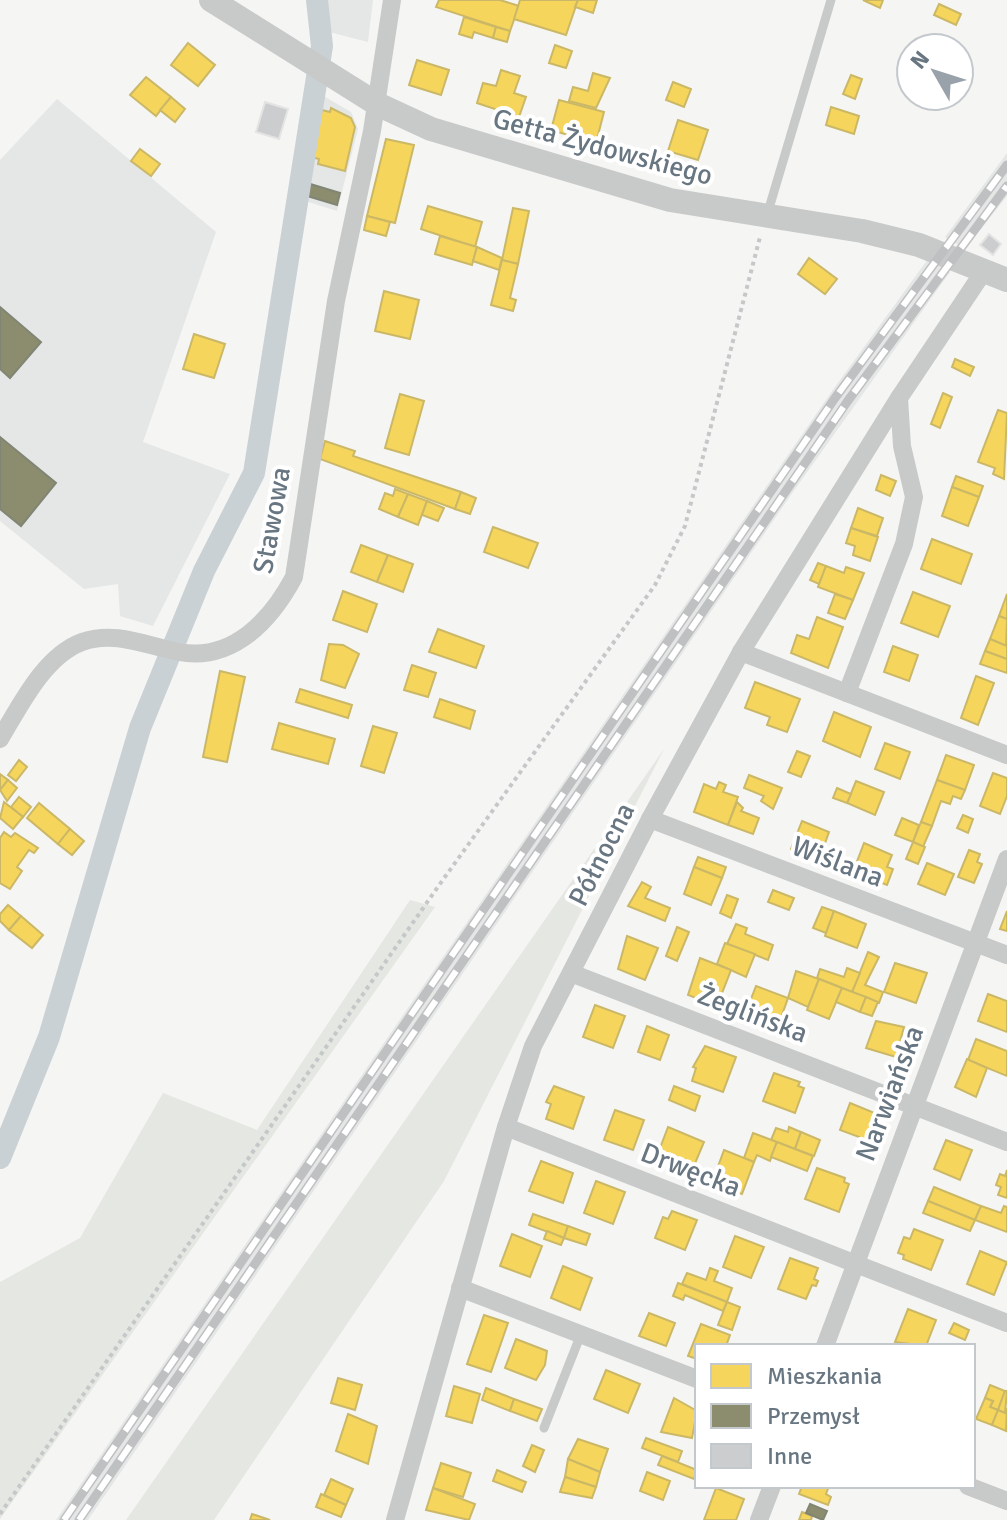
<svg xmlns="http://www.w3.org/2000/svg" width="1007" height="1520" font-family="Signika,sans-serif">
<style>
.built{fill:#e5e7e7}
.green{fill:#e4e7e2}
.homes{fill:#f6d55c;stroke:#cbb867;stroke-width:2}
.industry{fill:#8c8c6e;stroke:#818574;stroke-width:2}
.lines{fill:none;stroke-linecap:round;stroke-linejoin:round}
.canal{stroke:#cad1d4;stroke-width:22}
.building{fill:#cccdce;stroke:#e4e4e4;stroke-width:2}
.path{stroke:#c6c7c8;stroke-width:4;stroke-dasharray:4 4;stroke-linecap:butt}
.service{stroke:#c8caca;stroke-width:9}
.minor{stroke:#c8caca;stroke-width:18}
.tertiary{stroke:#c8caca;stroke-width:24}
.rail-casing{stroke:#bfc0c1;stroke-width:9}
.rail{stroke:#fff;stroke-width:6;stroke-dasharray:18;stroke-linecap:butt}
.labels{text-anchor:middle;stroke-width:8;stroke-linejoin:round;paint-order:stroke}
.street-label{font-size:28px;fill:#687682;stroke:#fff}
</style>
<rect width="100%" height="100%" fill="#f5f5f4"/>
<g class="built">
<polygon points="326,0 373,0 368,42 329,32"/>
<polygon points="322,95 351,112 358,129 337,211 302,200"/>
<polygon points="57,99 216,232 143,442 230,474 153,626 120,616 118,584 84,589 0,521 0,160"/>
<polygon points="1007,153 1007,196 965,249 945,237"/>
<polygon points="928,259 950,272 793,492 88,1520 56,1520 832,391"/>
</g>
<g class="green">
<polygon points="664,749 444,1181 214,1520 126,1520"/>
<polygon points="410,900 435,907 0,1519 0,1282 80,1238 163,1093 257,1130"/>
</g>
<g class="homes">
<polygon points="439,0 500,0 519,6 510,31 436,7"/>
<polygon points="520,0 578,0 566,35 514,19"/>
<polygon points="578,0 597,0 593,13 575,7"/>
<polygon points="863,0 883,0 880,8"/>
<polygon points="939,4 961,14 956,25 934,15"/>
<polygon points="464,17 496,27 493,38 474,32 472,38 459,34"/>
<polygon points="496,27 510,31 507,42 493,38"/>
<polygon points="188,43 215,65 198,86 171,65"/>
<polygon points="555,45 572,51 566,68 549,63"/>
<polygon points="417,60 449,70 441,95 409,85"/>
<polygon points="501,70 520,76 514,93 526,97 519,117 477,103 483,83 496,86"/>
<polygon points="593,73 610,78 596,108 569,101 573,87 588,91"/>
<polygon points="851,75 862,79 855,99 843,94"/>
<polygon points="146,77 171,97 156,116 130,95"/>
<polygon points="673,82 691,89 684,107 666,100"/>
<polygon points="171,97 185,109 175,122 160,110"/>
<polygon points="559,100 604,112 596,143 551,130"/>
<polygon points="831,107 859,116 854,134 826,125"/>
<polygon points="331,108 351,118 355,127 345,171 318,164 319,159 311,157 322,110 330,112"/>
<polygon points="678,120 708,130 698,160 668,151"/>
<polygon points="386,139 414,145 395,223 367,216"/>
<polygon points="140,149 160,164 151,176 131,161"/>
<polygon points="428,206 482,222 475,247 421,229"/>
<polygon points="513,208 529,211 518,264 502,260"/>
<polygon points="367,216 390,222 386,236 364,230"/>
<polygon points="440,236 477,247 472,265 435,254"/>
<polygon points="477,247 502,258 499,270 473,261"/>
<polygon points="809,258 837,279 825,294 798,274"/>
<polygon points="502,260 518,264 510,298 516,300 513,311 491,305"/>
<polygon points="384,291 419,300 410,339 375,331"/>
<polygon points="194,334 225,344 214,378 183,369"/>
<polygon points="955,359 974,367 970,376 952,367"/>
<polygon points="943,393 952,397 940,428 931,424"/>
<polygon points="400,394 424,401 409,455 385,448"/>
<polygon points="998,410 1007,413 1004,479 993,474 995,468 978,462"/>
<polygon points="325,441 355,451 353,456 461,492 455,509 320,459"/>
<polygon points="881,475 896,481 890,496 876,490"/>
<polygon points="956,476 983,486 979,497 952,487"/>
<polygon points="952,487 979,497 968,526 942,516"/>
<polygon points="395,489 408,494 398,517 379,509 385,493 393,496"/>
<polygon points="461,492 476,498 470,514 455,509"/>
<polygon points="408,494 427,501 418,525 398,517"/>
<polygon points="427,501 444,508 438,521 422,515"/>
<polygon points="858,508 883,518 877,536 851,528"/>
<polygon points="493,527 538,543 528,568 484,552"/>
<polygon points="851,528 878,537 870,561 853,555 855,546 846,543"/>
<polygon points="932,539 972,554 961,584 921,569"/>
<polygon points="361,545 388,555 377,582 351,572"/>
<polygon points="388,555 413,564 403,592 377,582"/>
<polygon points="818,563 826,566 819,584 810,580"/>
<polygon points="826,566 844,573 846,567 864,573 853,600 818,587"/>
<polygon points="343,591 377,604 367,632 333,620"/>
<polygon points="913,592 950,606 938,637 901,623"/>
<polygon points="835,594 853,600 845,619 828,613"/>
<polygon points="1007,594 1007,619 999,616"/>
<polygon points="999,616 1007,619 1006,646 990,639"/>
<polygon points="817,617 843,627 828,668 791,653 797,635 809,639"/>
<polygon points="438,629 484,646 476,668 429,652"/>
<polygon points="990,639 1007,646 1007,659 985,651"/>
<polygon points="329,644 343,645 359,654 345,688 321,680"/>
<polygon points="893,646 918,655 909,681 884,672"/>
<polygon points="985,651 1007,659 1007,673 980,664"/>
<polygon points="412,665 436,673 428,697 404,690"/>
<polygon points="220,671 245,677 227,762 203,757"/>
<polygon points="976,676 994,683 978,725 961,718"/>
<polygon points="755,682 800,699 787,732 767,725 770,717 745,708"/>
<polygon points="300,689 352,705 348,718 296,702"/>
<polygon points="440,699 475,711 470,729 434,717"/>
<polygon points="834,712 871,727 860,757 823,741"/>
<polygon points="279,723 335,739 328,764 272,749"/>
<polygon points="373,726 397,733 384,773 361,766"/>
<polygon points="885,743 910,752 900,779 875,769"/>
<polygon points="797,751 810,756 801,777 788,772"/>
<polygon points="946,755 974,765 965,790 937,780"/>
<polygon points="19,760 27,767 16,781 8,775"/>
<polygon points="993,773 1007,778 1007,796 1000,814 980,806"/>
<polygon points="0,774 8,780 0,790"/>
<polygon points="749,775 782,788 773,809 761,801 764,796 744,788"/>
<polygon points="8,780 17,788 7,801 0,790"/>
<polygon points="937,780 965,790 961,799 953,796 950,804 941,801 932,826 921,822"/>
<polygon points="856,781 884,792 875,815 847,803"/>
<polygon points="719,782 726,785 723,792 738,797 728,825 694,812 704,784 716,789"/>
<polygon points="837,788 851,794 847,803 833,798"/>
<polygon points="19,797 31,807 23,817 11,807"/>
<polygon points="4,802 23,817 13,829 0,818"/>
<polygon points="737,802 743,808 741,811 759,818 753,834 728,825"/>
<polygon points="39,803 70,829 58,844 27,818"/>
<polygon points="963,815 973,819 968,833 957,828"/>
<polygon points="902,818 919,825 913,842 895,835"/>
<polygon points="802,821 829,832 819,860 791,849"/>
<polygon points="921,822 932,826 923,847 913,842"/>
<polygon points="70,829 84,841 72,855 58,844"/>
<polygon points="4,832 11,837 15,833 38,848 34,853 29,850 17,867 22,871 10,889 0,883 0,838"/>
<polygon points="913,842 925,847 918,864 906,859"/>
<polygon points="864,843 892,855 887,867 893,869 887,885 853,872"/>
<polygon points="969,850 980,854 977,862 982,864 974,883 958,877"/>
<polygon points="698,857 726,867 722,878 694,867"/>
<polygon points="927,863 954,874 945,895 918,884"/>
<polygon points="694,867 722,878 711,905 684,894"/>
<polygon points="642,882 651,887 645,898 670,908 665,921 628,906"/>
<polygon points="773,890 794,898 789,910 768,902"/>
<polygon points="727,895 738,899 731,918 720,913"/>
<polygon points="8,905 21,916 9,930 0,921 0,914"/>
<polygon points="822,907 834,911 826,933 813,928"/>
<polygon points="834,911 866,924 857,948 825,936"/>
<polygon points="1007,911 1007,931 1000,929"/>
<polygon points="21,916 43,935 32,948 9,930"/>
<polygon points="736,924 747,928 745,934 773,945 768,960 727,944"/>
<polygon points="677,927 689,932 677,961 666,956"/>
<polygon points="627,936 658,948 645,980 618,969"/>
<polygon points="725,943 755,954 746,977 717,964"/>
<polygon points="868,952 879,957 865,985 883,992 879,1003 852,992"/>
<polygon points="700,958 731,970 717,1006 688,995"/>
<polygon points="895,963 927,973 916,1003 884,992"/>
<polygon points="847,968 860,973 852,992 817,978 820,969 844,977"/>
<polygon points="796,971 819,979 808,1007 788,998"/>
<polygon points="819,979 842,988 829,1019 807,1010"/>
<polygon points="756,986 788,998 777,1029 744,1017"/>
<polygon points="842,988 866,997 860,1012 836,1002"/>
<polygon points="988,994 1007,1001 1007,1032 978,1021"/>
<polygon points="866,997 878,1002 872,1016 860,1012"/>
<polygon points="595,1005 625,1016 613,1048 583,1037"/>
<polygon points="876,1021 904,1027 896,1057 866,1048"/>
<polygon points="647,1026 669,1035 660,1060 638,1052"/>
<polygon points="976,1039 1007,1051 1007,1076 968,1060"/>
<polygon points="705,1046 736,1057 723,1092 692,1081 696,1068 693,1067"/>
<polygon points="967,1059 987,1068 976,1097 955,1087"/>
<polygon points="774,1073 800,1082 798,1086 804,1088 795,1113 763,1101"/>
<polygon points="554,1086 584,1097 573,1129 546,1119 551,1104 546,1102"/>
<polygon points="674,1086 700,1096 695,1111 669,1100"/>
<polygon points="850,1103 877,1114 867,1140 840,1130"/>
<polygon points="615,1110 644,1120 633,1150 604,1140"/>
<polygon points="668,1127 704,1142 691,1173 657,1156"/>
<polygon points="789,1127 801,1132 795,1149 771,1140 776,1128 788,1132"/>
<polygon points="801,1132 820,1140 814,1156 795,1149"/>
<polygon points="753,1133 777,1142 770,1161 757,1155 754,1162 744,1158"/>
<polygon points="946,1140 972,1150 960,1180 934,1169"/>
<polygon points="777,1142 813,1156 807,1171 771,1157"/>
<polygon points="724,1150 754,1162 742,1194 712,1183"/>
<polygon points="541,1161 573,1173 563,1203 529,1191"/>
<polygon points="817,1168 845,1178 844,1182 849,1184 839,1212 805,1199"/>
<polygon points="1007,1170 1007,1198 998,1195 1001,1187 996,1185 1000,1174 1005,1176"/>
<polygon points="596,1181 625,1192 613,1224 584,1213"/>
<polygon points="934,1187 981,1206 975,1220 928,1201"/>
<polygon points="928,1201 975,1220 970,1231 923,1213"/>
<polygon points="981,1206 1001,1213 1004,1206 1007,1207 1007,1232 975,1220"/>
<polygon points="672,1211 697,1220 685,1250 655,1238 663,1217 668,1219"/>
<polygon points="533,1214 568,1226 564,1238 529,1225"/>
<polygon points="568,1226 590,1234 586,1245 564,1238"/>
<polygon points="914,1229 943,1240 931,1270 903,1259 904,1255 898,1253 904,1237 910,1239"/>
<polygon points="547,1231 564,1238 561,1245 544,1239"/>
<polygon points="512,1234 542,1246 530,1277 500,1266"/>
<polygon points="735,1236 764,1247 751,1278 723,1267"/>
<polygon points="980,1251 1007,1262 994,1295 967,1284"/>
<polygon points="790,1258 818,1268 814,1279 818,1281 816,1286 812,1285 806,1299 778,1289"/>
<polygon points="563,1266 592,1278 580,1310 551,1298"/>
<polygon points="710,1268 718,1271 714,1281 732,1288 727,1302 682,1284 687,1273 706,1280"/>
<polygon points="678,1283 727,1302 723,1311 685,1295 683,1300 673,1296"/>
<polygon points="727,1302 740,1307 732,1330 718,1325"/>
<polygon points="908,1309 936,1320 926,1346 895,1342"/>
<polygon points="649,1313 675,1323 666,1346 639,1336"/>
<polygon points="484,1315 508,1323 491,1372 467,1364"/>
<polygon points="954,1323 969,1330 965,1340 949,1333"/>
<polygon points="701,1324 730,1335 726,1346 697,1346 697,1359 688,1356"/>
<polygon points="516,1339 547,1351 545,1365 536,1380 505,1368"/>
<polygon points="606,1370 640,1384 628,1413 594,1399"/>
<polygon points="338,1378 362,1385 355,1410 331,1403"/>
<polygon points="990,1385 1005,1391 998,1410 990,1407 993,1401 985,1398"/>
<polygon points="454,1386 480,1394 472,1423 446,1416"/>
<polygon points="486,1388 514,1399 510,1411 482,1400"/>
<polygon points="1005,1391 1007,1391 1005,1413 998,1410"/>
<polygon points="674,1398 697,1411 692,1438 661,1432"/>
<polygon points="985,1398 993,1401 990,1407 998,1410 992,1425 976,1419"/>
<polygon points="514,1399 542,1409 537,1421 510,1411"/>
<polygon points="1007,1408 1006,1431 992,1425 998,1410 1005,1413"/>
<polygon points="348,1414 377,1426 368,1464 336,1451"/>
<polygon points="646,1438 682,1451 678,1462 642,1448"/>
<polygon points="578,1439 608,1449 600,1472 568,1459"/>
<polygon points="532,1445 544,1450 535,1472 523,1466"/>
<polygon points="662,1456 697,1470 694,1479 658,1465"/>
<polygon points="568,1459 600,1472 596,1487 565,1477"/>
<polygon points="441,1463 471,1473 463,1497 433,1488"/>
<polygon points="497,1470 526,1482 522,1492 493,1481"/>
<polygon points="647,1472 670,1481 663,1500 640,1491"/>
<polygon points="565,1477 596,1487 592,1498 560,1492"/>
<polygon points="331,1479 353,1489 346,1505 324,1495"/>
<polygon points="802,1486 829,1486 826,1494 831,1497 828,1505 799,1494"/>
<polygon points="433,1488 475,1504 469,1520 426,1510"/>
<polygon points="716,1488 744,1499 736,1520 704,1520"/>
<polygon points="321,1494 346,1505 341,1517 316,1507"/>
<polygon points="802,1512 812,1516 811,1520 799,1520"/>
<polygon points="252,1514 270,1520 250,1520"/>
</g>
<g class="industry">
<polygon points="307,183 340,193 337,205 304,195"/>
<polygon points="0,307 41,342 10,378 0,369"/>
<polygon points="0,437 56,483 21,526 0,509"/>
<polygon points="810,1504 827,1511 823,1520 806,1513"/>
</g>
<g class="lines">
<polyline class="canal" points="0,1158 49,1037 140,728 204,571 254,473 322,46 317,0"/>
</g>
<g class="building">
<polygon points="265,102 288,109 279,139 256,132"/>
<polygon points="989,234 1001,244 993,255 980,245"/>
</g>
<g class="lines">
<polyline class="path" points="0,1514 442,881 655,585 685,526 760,237"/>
<g class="service">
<polyline points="767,215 831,0"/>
<polyline points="544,1428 581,1334"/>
</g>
<g class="minor">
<polyline points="741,652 1007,755"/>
<polyline points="847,693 904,544 914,497 902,446 899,398"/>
<path d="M0,739c20,-33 44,-83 82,-97 33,-12 65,4 97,10 54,10 92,-32 115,-75l42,-276 36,-170 20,-131"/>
<polyline points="650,819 1007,955"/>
<polyline points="571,973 1007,1142"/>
<polyline points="506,1127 1007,1323"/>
<polyline points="460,1288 697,1379"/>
<polyline points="825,1346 1007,859"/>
<polyline points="968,1486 1007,1501"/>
<polyline points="395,1520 506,1127 533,1046 650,819 741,652 899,398 984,271"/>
<polyline points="759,1520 772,1486"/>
</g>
<polyline class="tertiary" points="211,0 377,104 431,129 670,200 862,231 919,245 1007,280"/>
<defs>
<g id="rail">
<polyline points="64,1520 835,398 1007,165"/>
<polyline points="79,1520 847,402 1007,186"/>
</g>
</defs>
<use href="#rail" class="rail-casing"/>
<use href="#rail" class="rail"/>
</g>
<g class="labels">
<g class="street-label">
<text transform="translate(603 146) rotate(15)" y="10">Getta Żydowskiego</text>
<text transform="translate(271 520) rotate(-80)" y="10">Stawowa</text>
<text transform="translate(601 854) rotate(-63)" y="10">Północna</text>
<text transform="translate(838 861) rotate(21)" y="10">Wiślana</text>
<text transform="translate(753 1013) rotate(21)" y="10">Żeglińska</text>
<text transform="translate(889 1093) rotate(-69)" y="10">Narwiańska</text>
<text transform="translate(691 1169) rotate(21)" y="10">Drwęcka</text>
</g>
</g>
<rect x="695" y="1344" width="280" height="144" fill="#ffffff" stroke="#c3c8cd" stroke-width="2"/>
<rect x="711" y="1364" width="40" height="24" fill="#f6d55c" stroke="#c3c8cd" stroke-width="2"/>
<text x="767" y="1384" font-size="24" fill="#687682">Mieszkania</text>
<rect x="711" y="1404" width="40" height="24" fill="#8c8c6e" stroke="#c3c8cd" stroke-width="2"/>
<text x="767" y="1424" font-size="24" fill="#687682">Przemysł</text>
<rect x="711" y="1444" width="40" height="24" fill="#cccdce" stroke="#c3c8cd" stroke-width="2"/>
<text x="767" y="1464" font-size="24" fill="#687682">Inne</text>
<g transform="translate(935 72) rotate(309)"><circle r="38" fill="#ffffff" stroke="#c3c8cd" stroke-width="2"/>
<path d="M0-6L14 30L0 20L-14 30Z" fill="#99a2aa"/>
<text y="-12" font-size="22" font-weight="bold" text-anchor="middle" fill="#687682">N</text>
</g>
</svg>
